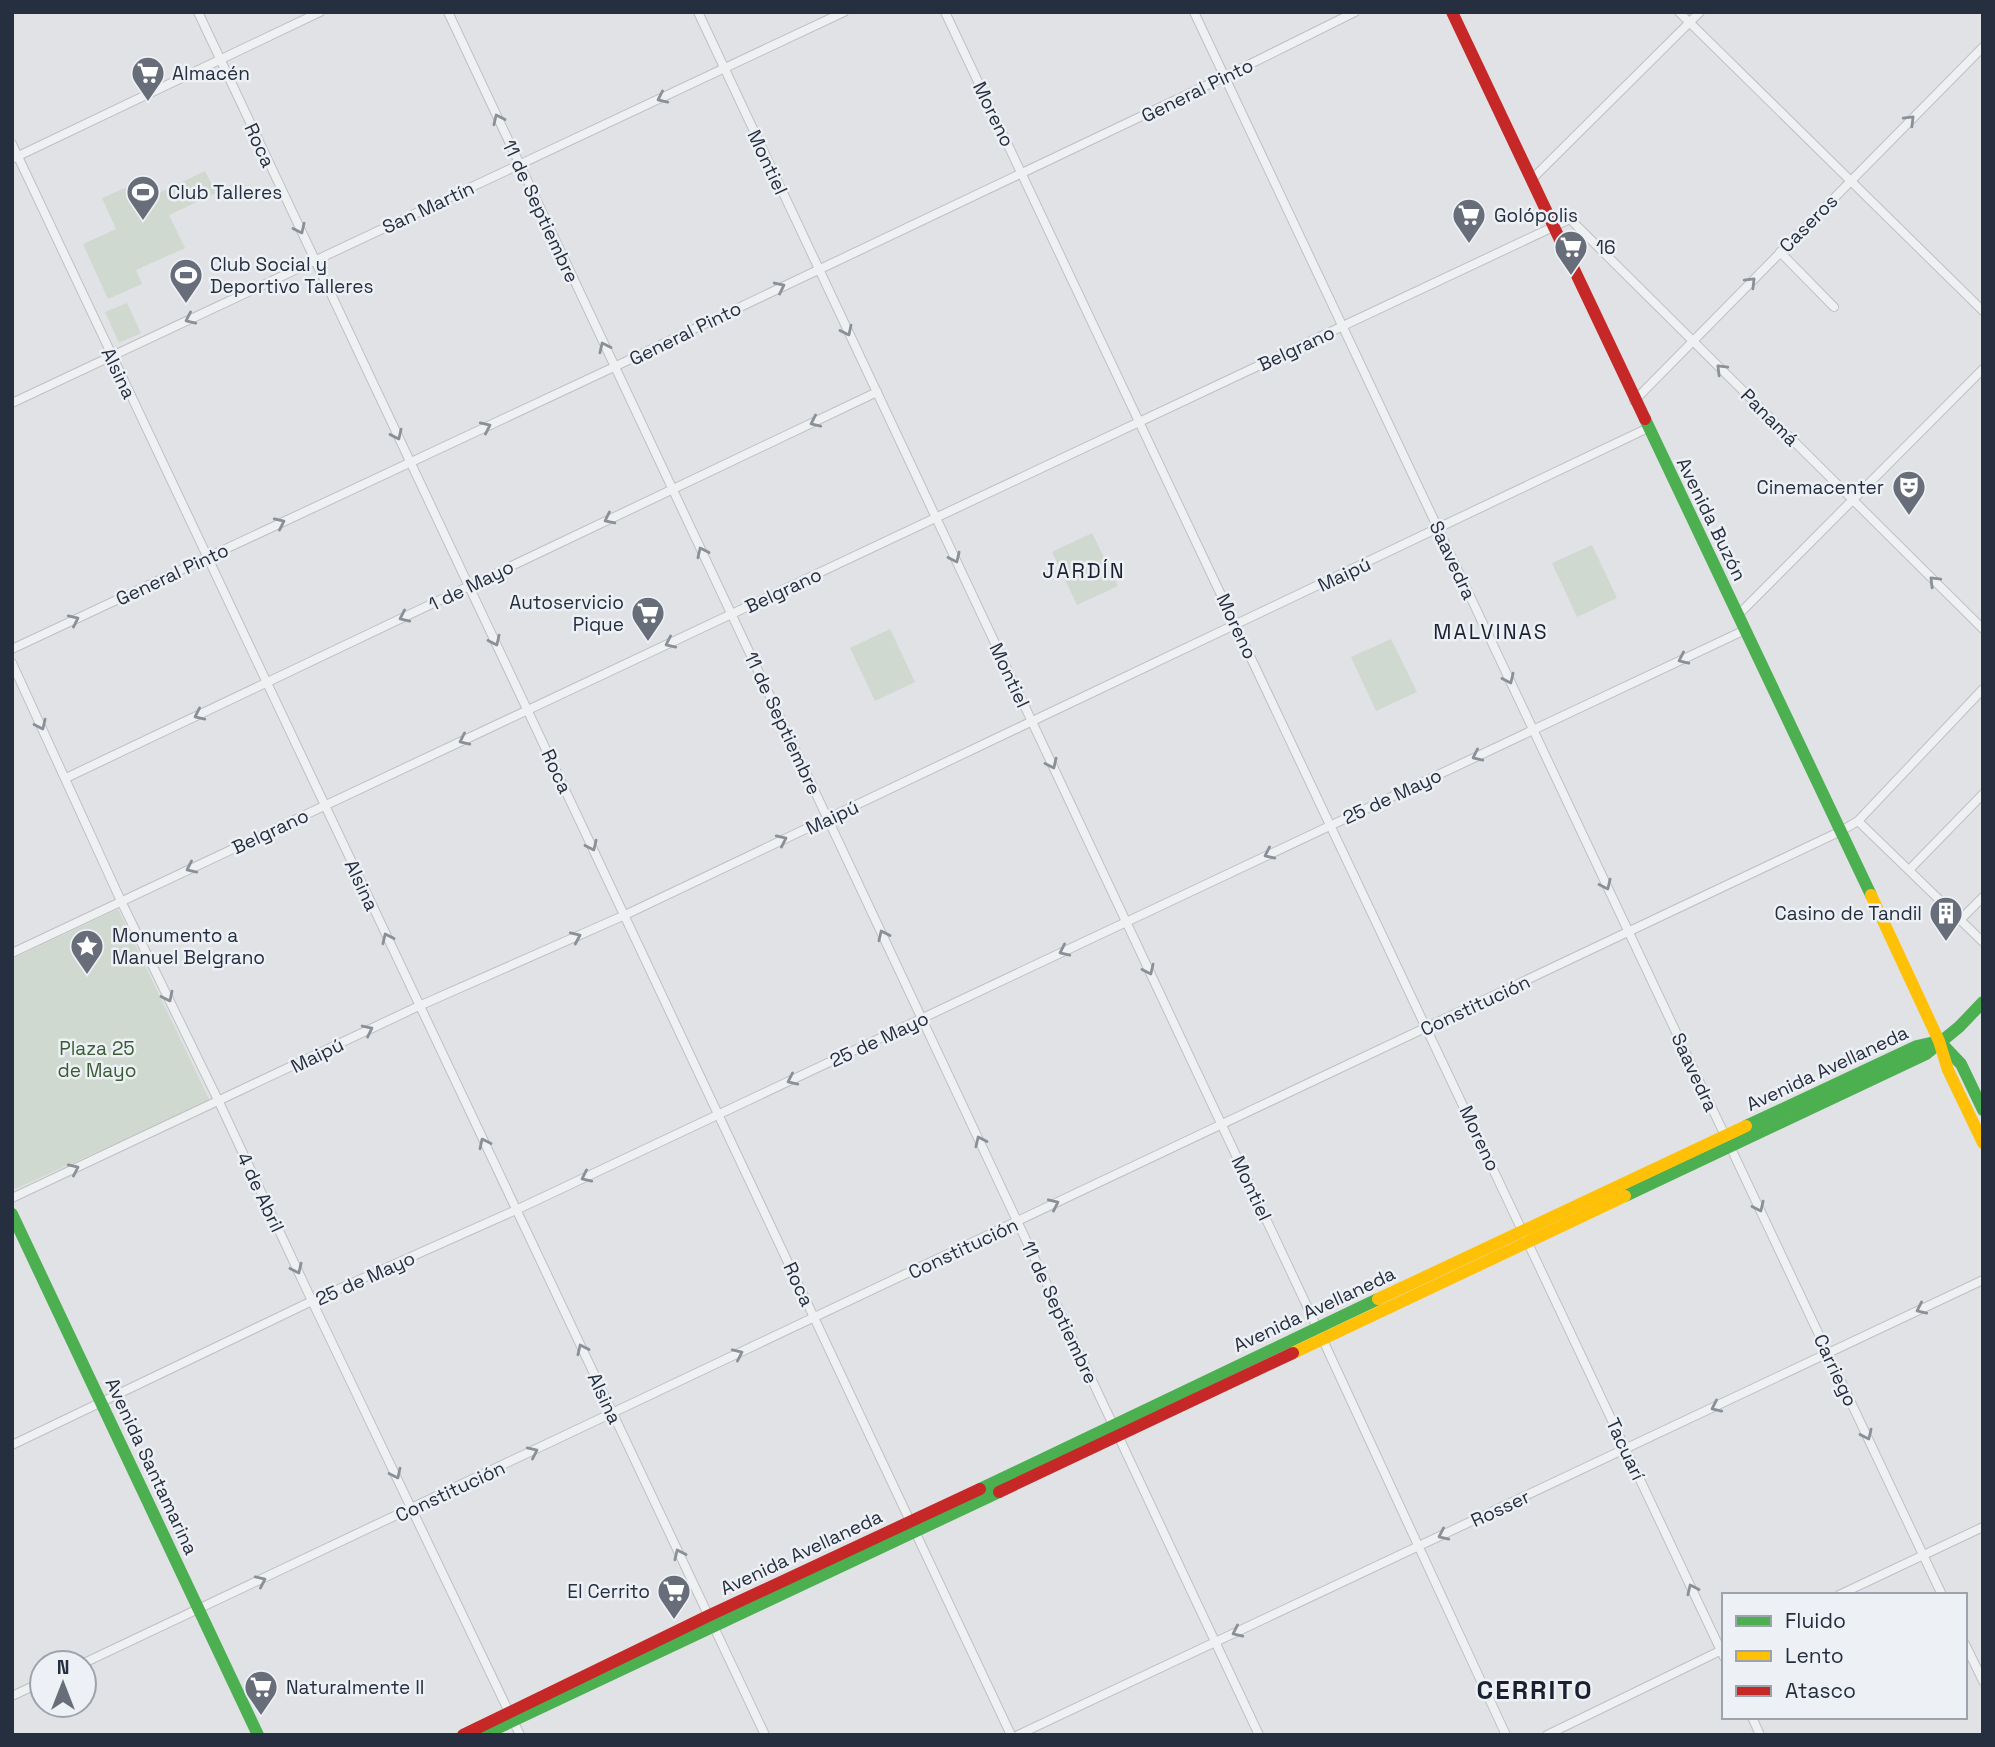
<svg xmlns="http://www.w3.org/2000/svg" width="1995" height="1747" font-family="'Space Grotesk',sans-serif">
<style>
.green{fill:#d0d9d0}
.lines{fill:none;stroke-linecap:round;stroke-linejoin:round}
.street-casing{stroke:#bec0c3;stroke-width:10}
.street{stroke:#eff0f2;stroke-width:8}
.fast{stroke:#4caf50;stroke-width:12}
.slow{stroke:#ffc107;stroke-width:12}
.jam{stroke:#c62828;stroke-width:12}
.oneway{stroke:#8a9098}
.labels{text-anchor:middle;stroke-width:5;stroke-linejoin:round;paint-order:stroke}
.poi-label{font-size:19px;fill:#262f3f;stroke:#edf0f5;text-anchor:start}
.street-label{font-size:19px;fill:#262f3f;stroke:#edf0f5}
.park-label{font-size:19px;fill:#3a5b33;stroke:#edf0f5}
.neighbourhood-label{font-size:21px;letter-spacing:2px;fill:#19202f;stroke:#edf0f5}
.district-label{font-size:26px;font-weight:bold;letter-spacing:2px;fill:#19202f;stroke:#edf0f5}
</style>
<rect width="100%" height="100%" fill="#e0e2e5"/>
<g class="green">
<polygon points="205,171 216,193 169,215 185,248 136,270 142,284 108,299 83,244 116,229 102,198 150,177 159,193"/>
<polygon points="127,303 141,333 119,343 105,312"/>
<polygon points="1092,533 1118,586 1077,605 1052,552"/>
<polygon points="1592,545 1617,598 1577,617 1552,563"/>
<polygon points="890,629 915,682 875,701 850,648"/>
<polygon points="1391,639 1417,692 1376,711 1351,657"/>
<polygon points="118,909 210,1101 15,1189 12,1183 12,959"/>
</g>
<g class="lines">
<defs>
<g id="street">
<polyline points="198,12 1011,1735"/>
<polyline points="448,12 1259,1735"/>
<polyline points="698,12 1322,1338 1506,1735"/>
<polyline points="945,12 1724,1657"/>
<polyline points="1194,12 1942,1595"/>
<polyline points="1679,12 1983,311"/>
<polyline points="12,144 765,1735"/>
<polyline points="12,159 320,12"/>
<polyline points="1531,180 1700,12"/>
<polyline points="1780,252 1834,307"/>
<polyline points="1634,401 1983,47"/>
<polyline points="12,403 844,12"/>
<polyline points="1738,615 1983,369"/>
<polyline points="12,649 614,367 1224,77 1355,12"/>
<polyline points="12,663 121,901 219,1102 312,1301 520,1735"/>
<polyline points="66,778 877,392"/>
<polyline points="1858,821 1983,942"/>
<polyline points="1909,870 1983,794"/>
<polyline points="1960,920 1983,897"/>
<polyline points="12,953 1570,219 1983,629"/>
<polyline points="12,1198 419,1006 625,915 1648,428"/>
<polyline points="12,1445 312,1301 516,1210 1745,630"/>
<polyline points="1839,1595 1983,1527"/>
<polyline points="1965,1644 1983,1681"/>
<polyline points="84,1663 1841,831 1858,821 1983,689"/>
<polyline points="12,1696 42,1682"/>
<polyline points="1752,1717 1760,1735"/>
<polyline points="1018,1735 1983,1280"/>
<polyline points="1547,1735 1724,1649"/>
</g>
</defs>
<use href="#street" class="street-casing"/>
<use href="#street" class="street"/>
<g class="fast">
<polyline points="1645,419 1871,895"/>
<polyline points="1942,1044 1961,1064 1983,1110"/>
<polyline points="1746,1126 1917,1046 1939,1041"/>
<polyline points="1625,1196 1926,1054 1959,1027 1983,1002"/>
<polyline points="12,1214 258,1735"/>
<polyline points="980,1489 1378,1299"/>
<polyline points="483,1735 999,1492"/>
</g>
<g class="slow">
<polyline points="1871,895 1939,1041 1948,1070 1983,1143"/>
<polyline points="1378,1299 1746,1126"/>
<polyline points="1293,1353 1625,1196"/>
</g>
<g class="jam">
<polyline points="1452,12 1645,419"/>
<polyline points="999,1492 1293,1353"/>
<polyline points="463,1735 708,1616 980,1489"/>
</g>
</g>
<defs><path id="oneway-chevron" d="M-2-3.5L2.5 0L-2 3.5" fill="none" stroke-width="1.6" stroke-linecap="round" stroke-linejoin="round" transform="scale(1.75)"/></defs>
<g class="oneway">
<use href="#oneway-chevron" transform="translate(662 98) rotate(155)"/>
<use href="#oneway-chevron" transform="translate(498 119) rotate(-115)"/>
<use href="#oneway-chevron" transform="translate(1910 120) rotate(-45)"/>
<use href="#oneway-chevron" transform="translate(300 229) rotate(65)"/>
<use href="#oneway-chevron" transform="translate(1751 282) rotate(-45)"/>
<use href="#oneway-chevron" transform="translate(780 287) rotate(-26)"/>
<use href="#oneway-chevron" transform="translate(190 319) rotate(155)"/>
<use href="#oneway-chevron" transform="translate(847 331) rotate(64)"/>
<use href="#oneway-chevron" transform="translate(604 347) rotate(-115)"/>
<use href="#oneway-chevron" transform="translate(1721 369) rotate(-135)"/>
<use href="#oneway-chevron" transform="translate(815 422) rotate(155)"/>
<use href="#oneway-chevron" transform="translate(486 427) rotate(-25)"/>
<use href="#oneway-chevron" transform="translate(397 435) rotate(65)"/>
<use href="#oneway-chevron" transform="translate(609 519) rotate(154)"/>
<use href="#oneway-chevron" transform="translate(280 523) rotate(-25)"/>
<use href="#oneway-chevron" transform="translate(702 552) rotate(-115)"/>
<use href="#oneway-chevron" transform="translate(955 558) rotate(65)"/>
<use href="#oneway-chevron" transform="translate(1934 581) rotate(-135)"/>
<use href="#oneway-chevron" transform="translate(404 617) rotate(155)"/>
<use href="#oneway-chevron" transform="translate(74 620) rotate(-25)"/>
<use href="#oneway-chevron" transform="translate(495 641) rotate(65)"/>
<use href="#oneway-chevron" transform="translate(670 643) rotate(155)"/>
<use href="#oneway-chevron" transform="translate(1683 659) rotate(155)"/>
<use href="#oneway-chevron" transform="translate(1509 679) rotate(65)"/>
<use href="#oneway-chevron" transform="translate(199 715) rotate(155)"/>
<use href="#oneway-chevron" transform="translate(41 725) rotate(65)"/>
<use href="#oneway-chevron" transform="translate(464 740) rotate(155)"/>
<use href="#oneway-chevron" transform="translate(1477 756) rotate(155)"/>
<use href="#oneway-chevron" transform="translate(1052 764) rotate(65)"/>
<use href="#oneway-chevron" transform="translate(782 840) rotate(-25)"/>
<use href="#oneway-chevron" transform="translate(592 846) rotate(65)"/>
<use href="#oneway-chevron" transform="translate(1269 854) rotate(155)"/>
<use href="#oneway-chevron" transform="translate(191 868) rotate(155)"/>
<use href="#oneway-chevron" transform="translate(1606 885) rotate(65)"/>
<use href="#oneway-chevron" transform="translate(883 935) rotate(-115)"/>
<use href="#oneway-chevron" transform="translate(576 937) rotate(-24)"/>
<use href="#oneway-chevron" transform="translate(387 938) rotate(-115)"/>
<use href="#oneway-chevron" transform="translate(1064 951) rotate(155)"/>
<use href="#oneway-chevron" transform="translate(1149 970) rotate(65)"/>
<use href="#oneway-chevron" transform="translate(168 997) rotate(64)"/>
<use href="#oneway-chevron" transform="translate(368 1030) rotate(-26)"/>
<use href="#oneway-chevron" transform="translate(792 1080) rotate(155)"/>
<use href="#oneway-chevron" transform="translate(980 1141) rotate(-115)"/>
<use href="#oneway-chevron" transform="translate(484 1143) rotate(-116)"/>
<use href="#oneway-chevron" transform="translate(74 1169) rotate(-25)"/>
<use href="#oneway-chevron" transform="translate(586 1177) rotate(155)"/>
<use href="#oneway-chevron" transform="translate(1054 1204) rotate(-25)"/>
<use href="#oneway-chevron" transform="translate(1759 1207) rotate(65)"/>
<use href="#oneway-chevron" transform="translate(297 1269) rotate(65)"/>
<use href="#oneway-chevron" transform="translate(1921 1309) rotate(155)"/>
<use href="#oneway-chevron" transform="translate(582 1349) rotate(-115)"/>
<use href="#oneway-chevron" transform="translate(738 1354) rotate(-25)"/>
<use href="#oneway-chevron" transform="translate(1716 1407) rotate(155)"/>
<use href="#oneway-chevron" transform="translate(1867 1435) rotate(65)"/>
<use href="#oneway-chevron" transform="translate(533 1452) rotate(-25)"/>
<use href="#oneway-chevron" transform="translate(396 1474) rotate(64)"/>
<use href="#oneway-chevron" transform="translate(1443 1535) rotate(155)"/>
<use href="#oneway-chevron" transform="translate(679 1554) rotate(-115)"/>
<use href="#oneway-chevron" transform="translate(261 1581) rotate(-25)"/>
<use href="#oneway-chevron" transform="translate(1692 1589) rotate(-115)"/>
<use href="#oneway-chevron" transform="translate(1237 1632) rotate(155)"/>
</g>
<defs>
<symbol id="supermarket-pin" viewBox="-11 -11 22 30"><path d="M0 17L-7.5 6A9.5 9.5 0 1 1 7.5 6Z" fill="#676e79" stroke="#edf0f5"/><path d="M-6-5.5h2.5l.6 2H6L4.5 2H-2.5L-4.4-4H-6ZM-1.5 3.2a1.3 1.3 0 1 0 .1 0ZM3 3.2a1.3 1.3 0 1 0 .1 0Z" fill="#fff"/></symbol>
<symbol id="stadium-pin" viewBox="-11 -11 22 30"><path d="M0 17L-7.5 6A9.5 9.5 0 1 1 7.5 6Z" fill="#676e79" stroke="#edf0f5"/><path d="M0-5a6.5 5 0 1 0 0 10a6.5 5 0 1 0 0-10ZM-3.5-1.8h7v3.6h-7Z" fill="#fff"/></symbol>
<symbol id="theatre-pin" viewBox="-11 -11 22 30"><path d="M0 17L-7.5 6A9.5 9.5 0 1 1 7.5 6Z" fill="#676e79" stroke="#edf0f5"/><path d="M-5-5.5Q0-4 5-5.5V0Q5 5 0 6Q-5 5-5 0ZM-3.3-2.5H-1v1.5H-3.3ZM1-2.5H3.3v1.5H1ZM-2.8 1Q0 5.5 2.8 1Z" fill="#fff"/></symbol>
<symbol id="building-pin" viewBox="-11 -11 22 30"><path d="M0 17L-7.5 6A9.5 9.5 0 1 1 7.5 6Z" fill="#676e79" stroke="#edf0f5"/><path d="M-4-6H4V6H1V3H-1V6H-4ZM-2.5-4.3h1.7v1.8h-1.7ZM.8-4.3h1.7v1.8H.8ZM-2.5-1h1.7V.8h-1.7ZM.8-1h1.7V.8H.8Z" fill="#fff"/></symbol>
<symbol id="sight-pin" viewBox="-11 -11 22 30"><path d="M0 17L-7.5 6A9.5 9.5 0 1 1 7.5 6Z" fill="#676e79" stroke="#edf0f5"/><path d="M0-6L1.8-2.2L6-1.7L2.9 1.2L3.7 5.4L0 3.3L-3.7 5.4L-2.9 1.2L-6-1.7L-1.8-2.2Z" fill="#fff"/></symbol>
</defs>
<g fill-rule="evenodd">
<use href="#supermarket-pin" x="129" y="54" width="38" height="52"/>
<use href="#stadium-pin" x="124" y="173" width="38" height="52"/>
<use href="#supermarket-pin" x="1450" y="196" width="38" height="52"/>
<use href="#supermarket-pin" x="1552" y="228" width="38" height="52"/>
<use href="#stadium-pin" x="167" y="256" width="38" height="52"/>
<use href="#theatre-pin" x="1890" y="468" width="38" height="52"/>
<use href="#supermarket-pin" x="629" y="594" width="38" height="52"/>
<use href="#building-pin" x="1927" y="894" width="38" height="52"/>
<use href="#sight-pin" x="68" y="927" width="38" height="52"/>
<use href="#supermarket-pin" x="655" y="1572" width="38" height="52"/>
<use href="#supermarket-pin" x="242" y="1668" width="38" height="52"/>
</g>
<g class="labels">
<g class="poi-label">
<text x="172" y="80">Almacén</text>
<text x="168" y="199">Club Talleres</text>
<text x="1494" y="222">Golópolis</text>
<text x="1596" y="254">16</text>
<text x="210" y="271">Club Social y<tspan x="210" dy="22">Deportivo Talleres</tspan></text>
<text x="1884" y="494" text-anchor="end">Cinemacenter</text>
<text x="624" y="609" text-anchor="end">Autoservicio<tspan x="624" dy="22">Pique</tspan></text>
<text x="1922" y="920" text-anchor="end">Casino de Tandil</text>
<text x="112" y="942">Monumento a<tspan x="112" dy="22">Manuel Belgrano</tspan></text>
<text x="650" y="1598" text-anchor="end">El Cerrito</text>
<text x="286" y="1694">Naturalmente II</text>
</g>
<g class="street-label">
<text transform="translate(1197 90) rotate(-26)" y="7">General Pinto</text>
<text transform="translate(994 114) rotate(64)" y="7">Moreno</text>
<text transform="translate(260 145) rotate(65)" y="7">Roca</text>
<text transform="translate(768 162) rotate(65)" y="7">Montiel</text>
<text transform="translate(428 207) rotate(-25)" y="7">San Martín</text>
<text transform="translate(541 211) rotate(65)" y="7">11 de Septiembre</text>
<text transform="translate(1808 223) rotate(-45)" y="7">Caseros</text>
<text transform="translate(685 333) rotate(-26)" y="7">General Pinto</text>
<text transform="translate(1296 348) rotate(-25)" y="7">Belgrano</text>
<text transform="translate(119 373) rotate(64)" y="7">Alsina</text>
<text transform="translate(1770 417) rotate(45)" y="7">Panamá</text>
<text transform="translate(1712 519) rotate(64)" y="7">Avenida Buzón</text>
<text transform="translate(1453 560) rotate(65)" y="7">Saavedra</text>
<text transform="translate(172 574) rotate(-25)" y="7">General Pinto</text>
<text transform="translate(1344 574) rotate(-25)" y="7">Maipú</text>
<text transform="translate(471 585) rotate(-26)" y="7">1 de Mayo</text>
<text transform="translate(783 590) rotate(-25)" y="7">Belgrano</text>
<text transform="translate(1237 626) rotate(65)" y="7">Moreno</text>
<text transform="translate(1010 675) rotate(65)" y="7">Montiel</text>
<text transform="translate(783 723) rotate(65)" y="7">11 de Septiembre</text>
<text transform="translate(557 771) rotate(65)" y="7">Roca</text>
<text transform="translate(1392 796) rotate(-25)" y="7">25 de Mayo</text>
<text transform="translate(832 817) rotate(-25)" y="7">Maipú</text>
<text transform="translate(270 831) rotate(-25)" y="7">Belgrano</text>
<text transform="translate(362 885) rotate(65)" y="7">Alsina</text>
<text transform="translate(1475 1005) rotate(-25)" y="7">Constitución</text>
<text transform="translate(879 1039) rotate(-25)" y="7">25 de Mayo</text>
<text transform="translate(317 1055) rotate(-26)" y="7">Maipú</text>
<text transform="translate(1827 1068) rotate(-25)" y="7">Avenida Avellaneda</text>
<text transform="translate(1695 1072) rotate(65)" y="7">Saavedra</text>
<text transform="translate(1480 1138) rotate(65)" y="7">Moreno</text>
<text transform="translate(1252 1188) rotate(65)" y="7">Montiel</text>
<text transform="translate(261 1192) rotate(65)" y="7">4 de Abril</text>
<text transform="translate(963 1248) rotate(-25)" y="7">Constitución</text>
<text transform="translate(365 1278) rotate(-24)" y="7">25 de Mayo</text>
<text transform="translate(799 1284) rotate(65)" y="7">Roca</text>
<text transform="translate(1314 1309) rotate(-25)" y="7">Avenida Avellaneda</text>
<text transform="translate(1060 1312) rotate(65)" y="7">11 de Septiembre</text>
<text transform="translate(1836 1370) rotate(65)" y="7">Carriego</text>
<text transform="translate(605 1398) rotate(65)" y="7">Alsina</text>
<text transform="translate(1626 1449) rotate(65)" y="7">Tacuarí</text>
<text transform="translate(152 1466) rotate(65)" y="7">Avenida Santamarina</text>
<text transform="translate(450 1491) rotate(-25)" y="7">Constitución</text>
<text transform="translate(1500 1508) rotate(-25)" y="7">Rosser</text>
<text transform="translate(801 1552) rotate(-25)" y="7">Avenida Avellaneda</text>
</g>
<g class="park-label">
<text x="97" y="1055">Plaza 25<tspan x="97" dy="22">de Mayo</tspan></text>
</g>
<g class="neighbourhood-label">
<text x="1084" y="578">JARDÍN</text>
<text x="1491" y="639">MALVINAS</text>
</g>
<g class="district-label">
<text x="1535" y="1699">CERRITO</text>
</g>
</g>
<rect width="1995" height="1747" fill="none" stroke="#262f3f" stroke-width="28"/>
<rect x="1722" y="1593" width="245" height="126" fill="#edf0f5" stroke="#9da3ac" stroke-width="2"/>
<rect x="1736" y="1616" width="35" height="10" fill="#4caf50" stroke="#9da3ac" stroke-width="2"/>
<text x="1785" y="1628" font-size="21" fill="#262f3f">Fluido</text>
<rect x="1736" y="1651" width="35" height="10" fill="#ffc107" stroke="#9da3ac" stroke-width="2"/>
<text x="1785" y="1663" font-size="21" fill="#262f3f">Lento</text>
<rect x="1736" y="1686" width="35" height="10" fill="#c62828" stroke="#9da3ac" stroke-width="2"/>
<text x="1785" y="1698" font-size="21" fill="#262f3f">Atasco</text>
<g transform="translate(63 1684)"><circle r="33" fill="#edf0f5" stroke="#9da3ac" stroke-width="2"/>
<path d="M0-5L12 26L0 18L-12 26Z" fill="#676e79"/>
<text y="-10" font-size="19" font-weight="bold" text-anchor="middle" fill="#262f3f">N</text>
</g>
</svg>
